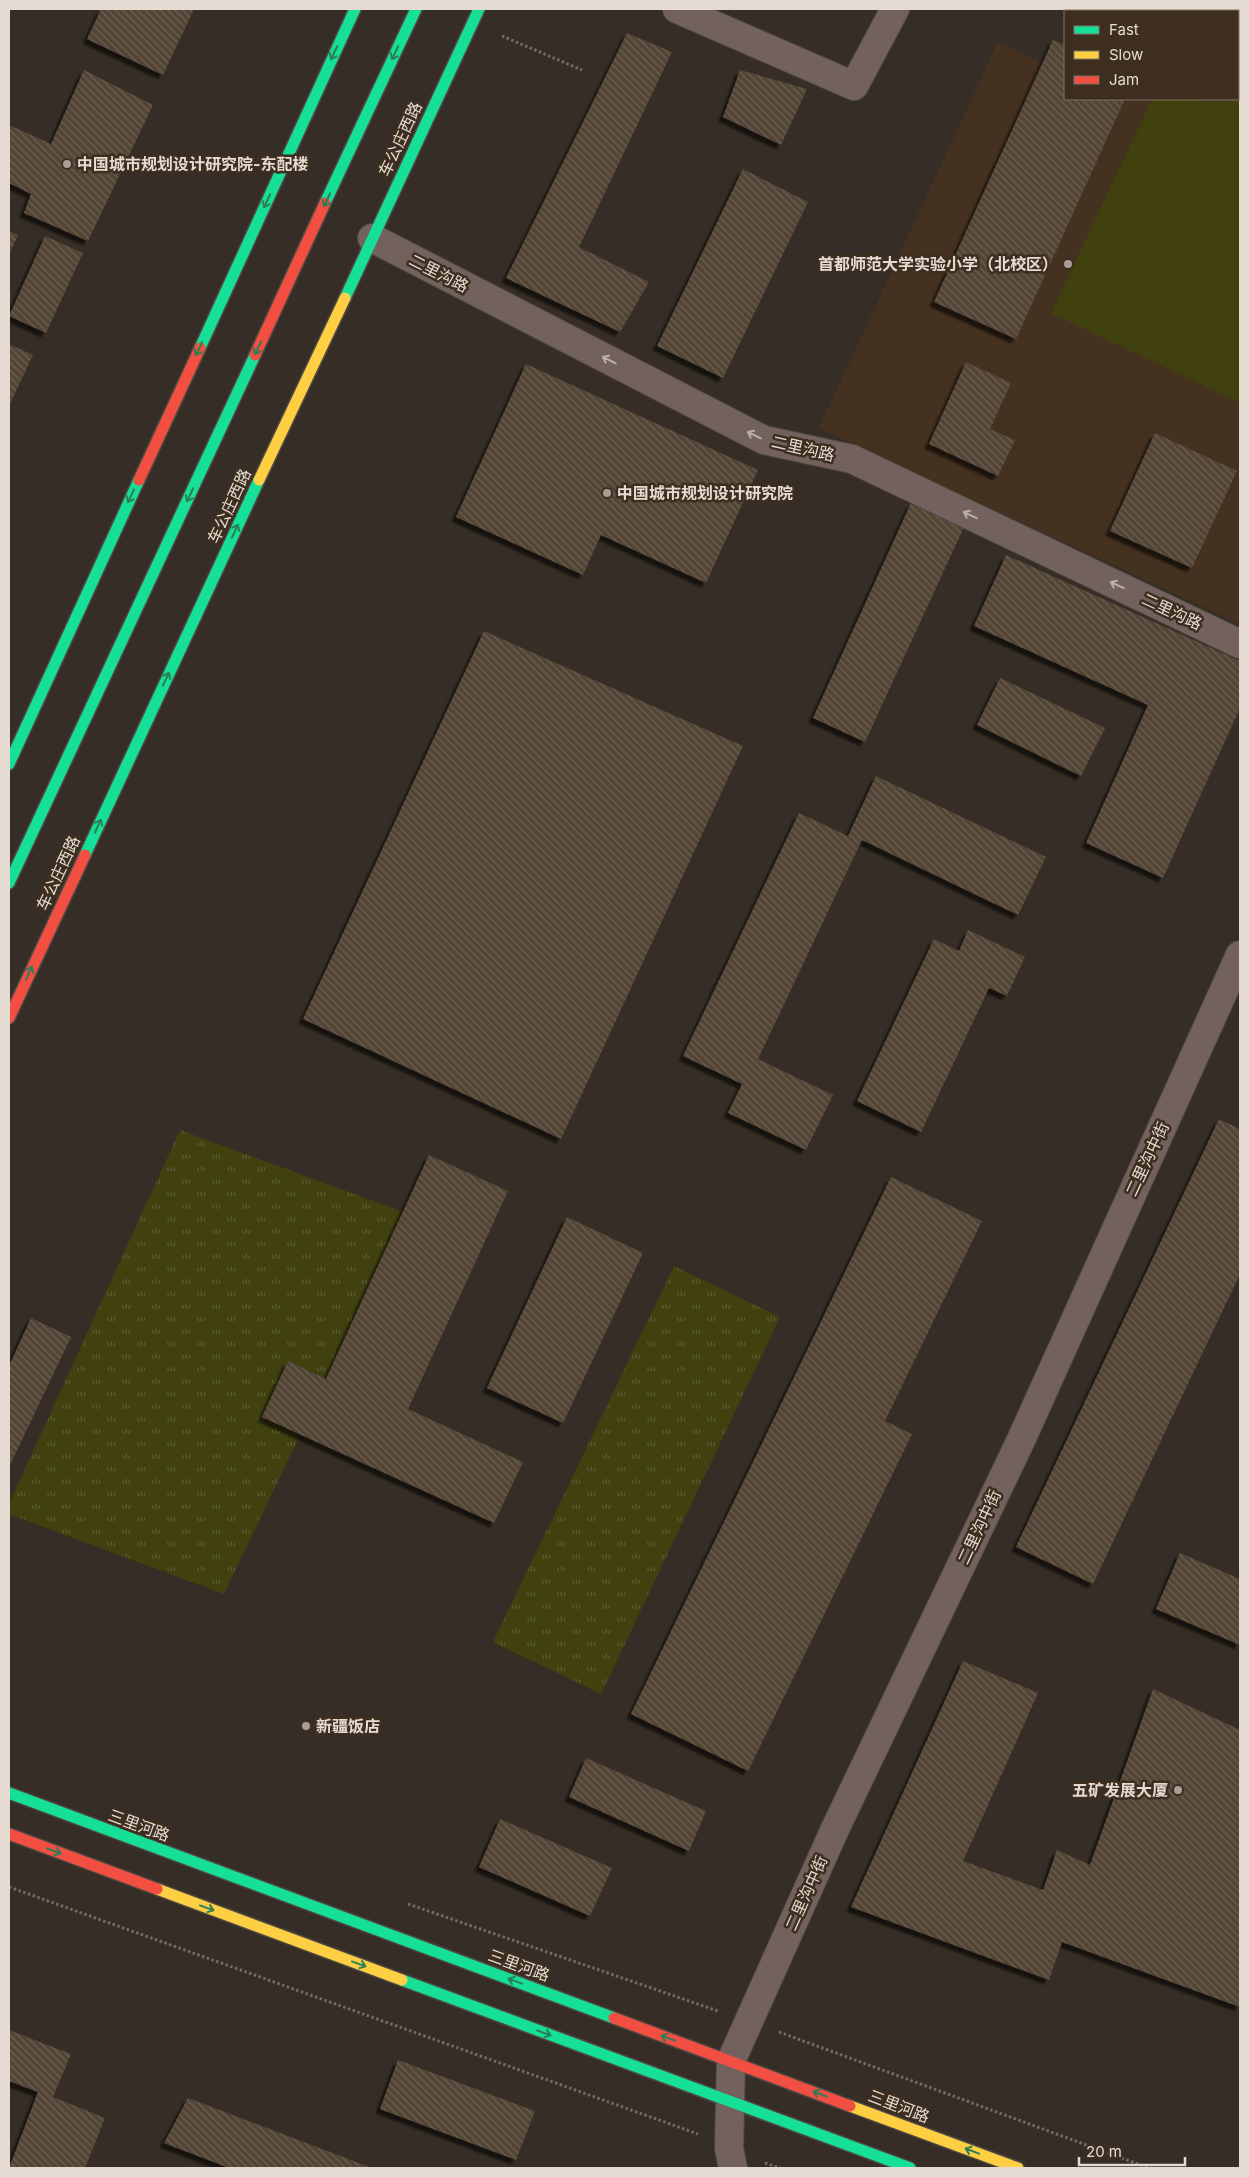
<svg xmlns="http://www.w3.org/2000/svg" width="1249" height="2177" font-family="Inter,'Noto Sans SC',sans-serif">
<style>
.built{fill:#44311f}
.park{fill:url(#park-tufts)}
.pitch{fill:#40410f}
.building{fill:url(#building-back-hatch);filter:url(#shadow)}
.lines{fill:none;stroke-linecap:round;stroke-linejoin:round}
.street-casing{stroke:#504a43;stroke-width:30}
.fast-casing{stroke:#504a43;stroke-width:14}
.slow-casing{stroke:#504a43;stroke-width:14}
.jam-casing{stroke:#504a43;stroke-width:14}
.path{stroke:#776965;stroke-width:3;stroke-dasharray:2.5 2.5;stroke-linecap:butt}
.street{stroke:#72615c;stroke-width:28}
.fast{stroke:#16e098;stroke-width:11}
.slow{stroke:#ffcf43;stroke-width:11}
.jam{stroke:#f24e42;stroke-width:11}
.oneway{stroke:#2b7e55}
.oneway2{stroke:#bdb0a9}
.poi-dot{fill:#a89e96;stroke:#3d2e1f;stroke-width:2}
.labels{text-anchor:middle;stroke-width:5;stroke-linejoin:round;paint-order:stroke}
.street-label{font-size:16px;fill:#e5dbd2;stroke:#3d2e1f}
.poi-label{font-size:16px;font-weight:bold;fill:#e5dbd2;stroke:#3d2e1f;text-anchor:start}
</style>
<defs>
<pattern id="park-tufts" width="24" height="20" patternUnits="userSpaceOnUse" patternTransform="scale(1.25)"><rect width="24" height="20" fill="#40410f"/><path d="M3 7l-1-3M5 7V3M7 7l1-3M15 17l-1-3M17 17v-4M19 17l1-3" fill="none" stroke="#5b5c31"/></pattern>
<pattern id="building-back-hatch" width="6" height="6" patternUnits="userSpaceOnUse" patternTransform="scale(1.25)"><rect width="6" height="6" fill="#534536"/><path d="M-1 5l2 2M0 0l6 6M5-1l2 2" fill="none" stroke="#6c5f52"/></pattern>
<filter id="shadow"><feDropShadow dx="-4.5" dy="4.5" stdDeviation="1" flood-color="#0009"/></filter>
</defs>
<rect width="100%" height="100%" fill="#362e26"/>
<polygon class="built" points="998,42 1065,73 1065,99 1240,98 1240,624 819,428"/>
<g class="park">
<polygon points="180,1130 403,1212 326,1379 288,1361 262,1417 300,1435 224,1594 9,1514 9,1504"/>
<polygon points="674,1266 780,1317 601,1694 493,1642"/>
</g>
<polygon class="pitch" points="1152,99 1240,101 1240,403 1051,313"/>
<g class="building">
<polygon points="101,9 194,9 163,75 87,39"/>
<polygon points="627,33 672,52 579,247 649,282 620,332 506,278"/>
<polygon points="1053,40 1065,45 1065,99 1125,99 1016,339 934,302"/>
<polygon points="84,70 153,105 88,241 24,213 31,194 9,183 9,125 51,144"/>
<polygon points="740,70 807,89 781,145 723,117"/>
<polygon points="743,169 808,202 723,378 657,346"/>
<polygon points="9,231 18,235 9,255"/>
<polygon points="45,236 83,253 46,333 9,316"/>
<polygon points="9,344 33,355 9,406"/>
<polygon points="966,362 1011,383 990,429 1015,440 998,476 929,444"/>
<polygon points="526,364 758,470 706,583 601,535 583,575 456,517"/>
<polygon points="1155,433 1237,471 1192,568 1110,531"/>
<polygon points="911,503 964,527 865,742 813,718"/>
<polygon points="1006,555 1240,661 1240,708 1163,878 1086,843 1148,705 974,626"/>
<polygon points="484,631 743,746 561,1139 303,1019"/>
<polygon points="1000,678 1105,728 1081,776 977,725"/>
<polygon points="876,776 1046,857 1018,915 862,840 758,1059 833,1095 806,1150 728,1113 742,1084 683,1056 799,813 848,836"/>
<polygon points="968,930 1025,957 1007,996 989,988 921,1132 857,1101 934,939 959,951"/>
<polygon points="1219,1119 1240,1129 1240,1274 1093,1584 1016,1547"/>
<polygon points="429,1155 508,1191 408,1409 523,1462 494,1523 262,1417 288,1361 326,1379"/>
<polygon points="891,1177 982,1221 885,1421 912,1434 748,1771 631,1714"/>
<polygon points="567,1217 643,1253 563,1423 487,1388"/>
<polygon points="31,1318 71,1337 9,1467 9,1366"/>
<polygon points="1180,1553 1240,1579 1240,1645 1156,1609"/>
<polygon points="963,1661 1038,1693 963,1861 1043,1890 1057,1850 1090,1865 1153,1689 1240,1730 1240,2007 1062,1942 1049,1980 851,1907"/>
<polygon points="586,1758 706,1811 689,1851 569,1797"/>
<polygon points="500,1819 612,1868 590,1916 479,1867"/>
<polygon points="9,2030 71,2054 53,2097 105,2118 85,2168 9,2168 38,2092 9,2081"/>
<polygon points="398,2060 535,2111 516,2160 380,2109"/>
<polygon points="188,2098 372,2168 229,2168 164,2143"/>
</g>
<g class="lines">
<defs>
<g id="street">
<polyline points="677,9 854,86 895,9"/>
<polyline points="1135,9 1141,11"/>
<polyline points="1238,56 1240,56"/>
<polyline points="372,238 764,440 852,459 1240,644"/>
<polyline points="733,2168 729,2148 731,2061 835,1829 1021,1440 1240,955"/>
</g>
<g id="fast">
<polyline points="325,203 416,9"/>
<polyline points="345,298 479,9"/>
<polyline points="200,348 355,9"/>
<polyline points="9,764 139,480"/>
<polyline points="85,855 259,480"/>
<polyline points="9,883 255,355"/>
<polyline points="9,1793 614,2018"/>
<polyline points="402,1980 910,2168"/>
</g>
<g id="slow">
<polyline points="259,480 345,298"/>
<polyline points="157,1889 402,1980"/>
<polyline points="850,2106 1018,2168"/>
</g>
<g id="jam">
<polyline points="255,355 325,203"/>
<polyline points="139,480 200,348"/>
<polyline points="9,1018 85,855"/>
<polyline points="9,1834 157,1889"/>
<polyline points="614,2018 850,2106"/>
</g>
</defs>
<use href="#street" class="street-casing"/>
<use href="#fast" class="fast-casing"/>
<use href="#slow" class="slow-casing"/>
<use href="#jam" class="jam-casing"/>
<g class="path">
<polyline points="502,36 582,70"/>
<polyline points="9,1887 698,2134"/>
<polyline points="408,1904 718,2011"/>
<polyline points="779,2032 1149,2168"/>
<polyline points="765,2163 780,2168"/>
</g>
<use href="#street" class="street"/>
<use href="#fast" class="fast"/>
<use href="#slow" class="slow"/>
<use href="#jam" class="jam"/>
</g>
<defs><path id="oneway-shaft" d="M-6 0H5M1.5-3L5.5 0L1.5 3" fill="none" stroke-width="1.6" stroke-linecap="round" stroke-linejoin="round" transform="scale(1.25)"/></defs>
<g class="oneway">
<use href="#oneway-shaft" transform="translate(334 53) rotate(115)"/>
<use href="#oneway-shaft" transform="translate(395 53) rotate(115)"/>
<use href="#oneway-shaft" transform="translate(327 200) rotate(115)"/>
<use href="#oneway-shaft" transform="translate(267 201) rotate(115)"/>
<use href="#oneway-shaft" transform="translate(258 348) rotate(115)"/>
<use href="#oneway-shaft" transform="translate(199 349) rotate(115)"/>
<use href="#oneway-shaft" transform="translate(190 495) rotate(115)"/>
<use href="#oneway-shaft" transform="translate(131 496) rotate(115)"/>
<use href="#oneway-shaft" transform="translate(235 531) rotate(-65)"/>
<use href="#oneway-shaft" transform="translate(166 679) rotate(-65)"/>
<use href="#oneway-shaft" transform="translate(98 826) rotate(-65)"/>
<use href="#oneway-shaft" transform="translate(29 973) rotate(-65)"/>
<use href="#oneway-shaft" transform="translate(54 1851) rotate(21)"/>
<use href="#oneway-shaft" transform="translate(207 1908) rotate(20)"/>
<use href="#oneway-shaft" transform="translate(359 1964) rotate(20)"/>
<use href="#oneway-shaft" transform="translate(515 1981) rotate(-160)"/>
<use href="#oneway-shaft" transform="translate(544 2033) rotate(20)"/>
<use href="#oneway-shaft" transform="translate(668 2038) rotate(-160)"/>
<use href="#oneway-shaft" transform="translate(820 2094) rotate(-159)"/>
<use href="#oneway-shaft" transform="translate(972 2151) rotate(-159)"/>
</g>
<g class="oneway2">
<use href="#oneway-shaft" transform="translate(609 360) rotate(-153)"/>
<use href="#oneway-shaft" transform="translate(754 435) rotate(-153)"/>
<use href="#oneway-shaft" transform="translate(970 515) rotate(-155)"/>
<use href="#oneway-shaft" transform="translate(1117 585) rotate(-155)"/>
</g>
<g class="poi-dot">
<circle cx="67" cy="164" r="5"/>
<circle cx="1068" cy="264" r="5"/>
<circle cx="607" cy="493" r="5"/>
<circle cx="306" cy="1726" r="5"/>
<circle cx="1178" cy="1790" r="5"/>
</g>
<g class="labels">
<g class="street-label">
<text transform="translate(400 139) rotate(-65)" y="6">车公庄西路</text>
<text transform="translate(439 273) rotate(27)" y="6">二里沟路</text>
<text transform="translate(803 448) rotate(13)" y="6">二里沟路</text>
<text transform="translate(229 506) rotate(-65)" y="6">车公庄西路</text>
<text transform="translate(1172 611) rotate(25)" y="6">二里沟路</text>
<text transform="translate(58 873) rotate(-65)" y="6">车公庄西路</text>
<text transform="translate(1147 1159) rotate(-65)" y="6">二里沟中街</text>
<text transform="translate(979 1527) rotate(-65)" y="6">二里沟中街</text>
<text transform="translate(139 1825) rotate(20)" y="6">三里河路</text>
<text transform="translate(806 1893) rotate(-66)" y="6">二里沟中街</text>
<text transform="translate(519 1965) rotate(20)" y="6">三里河路</text>
<text transform="translate(899 2106) rotate(21)" y="6">三里河路</text>
</g>
<g class="poi-label">
<text x="77" y="170">中国城市规划设计研究院-东配楼</text>
<text x="1058" y="270" text-anchor="end">首都师范大学实验小学（北校区）</text>
<text x="617" y="499">中国城市规划设计研究院</text>
<text x="316" y="1732">新疆饭店</text>
<text x="1168" y="1796" text-anchor="end">五矿发展大厦</text>
</g>
</g>
<rect width="1249" height="2177" fill="none" stroke="#e5dbd2" stroke-width="20"/>
<rect x="1064" y="10" width="175" height="90" fill="#3d2e1f" stroke="#807367"/>
<rect x="1074" y="26" width="25" height="8" fill="#16e098" stroke="#807367"/>
<text x="1109" y="35" font-size="15" fill="#e5dbd2">Fast</text>
<rect x="1074" y="51" width="25" height="8" fill="#ffcf43" stroke="#807367"/>
<text x="1109" y="60" font-size="15" fill="#e5dbd2">Slow</text>
<rect x="1074" y="76" width="25" height="8" fill="#f24e42" stroke="#807367"/>
<text x="1109" y="85" font-size="15" fill="#e5dbd2">Jam</text>
<path d="M1079 2157v8h106v-8" fill="none" stroke="#e5dbd2" stroke-width="2.5"/>
<text x="1086" y="2157" font-size="15" fill="#e5dbd2" stroke="#3d2e1f" stroke-width="4" paint-order="stroke">20 m</text>
</svg>
